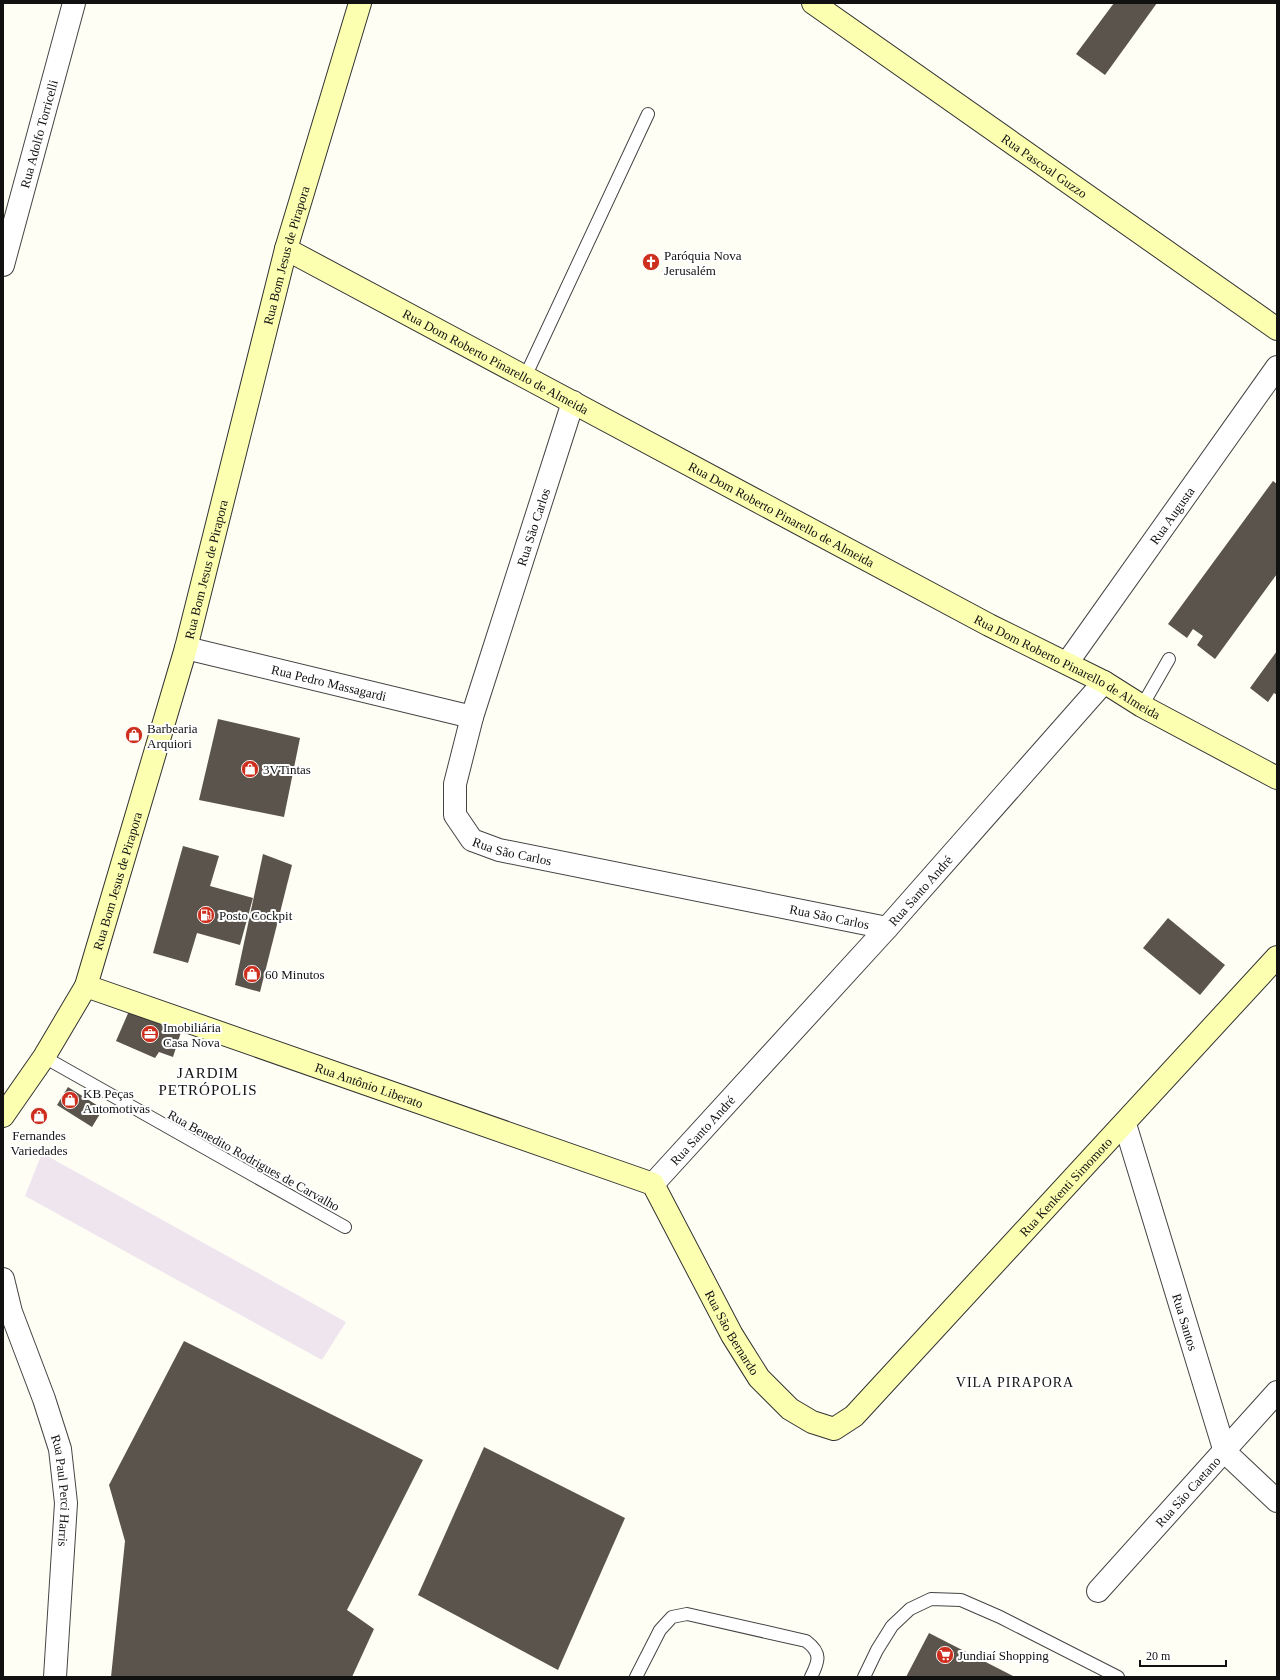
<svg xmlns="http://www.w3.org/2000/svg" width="1280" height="1680" font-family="Georgia,serif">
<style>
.industrial{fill:#efe5ef}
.building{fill:#5b544c}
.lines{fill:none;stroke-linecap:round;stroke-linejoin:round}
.lane-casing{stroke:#444;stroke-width:14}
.street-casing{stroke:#444;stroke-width:24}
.secondary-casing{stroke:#333;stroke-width:24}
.lane{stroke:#fff;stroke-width:12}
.street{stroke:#fff;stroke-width:22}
.secondary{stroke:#fcffb0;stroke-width:22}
.labels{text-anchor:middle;stroke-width:4;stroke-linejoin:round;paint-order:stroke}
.street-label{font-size:13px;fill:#111;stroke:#fff}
.poi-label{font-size:13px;fill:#111;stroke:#fff;text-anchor:start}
.neighbourhood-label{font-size:14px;letter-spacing:1px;fill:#111;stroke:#fff}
.quarter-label{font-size:15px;letter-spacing:1px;fill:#111;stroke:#fff}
</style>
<rect width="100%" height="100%" fill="#fffef5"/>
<polygon class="industrial" points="42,1153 346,1322 322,1360 25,1196"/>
<g class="building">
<polygon points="1114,3 1157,3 1105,75 1076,54"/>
<polygon points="1273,481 1277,484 1277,574 1215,659 1197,645 1203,636 1193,629 1187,638 1168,624"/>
<polygon points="1277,651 1277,695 1274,693 1268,702 1250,688"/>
<polygon points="218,719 300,738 284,817 199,800"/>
<polygon points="183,846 219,856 210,886 253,898 240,945 197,933 188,963 153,953"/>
<polygon points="263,854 292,865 260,992 235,985"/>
<polygon points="1168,918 1225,965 1200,995 1143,948"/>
<polygon points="129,1011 183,1026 173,1057 159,1052 155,1058 116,1041"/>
<polygon points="68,1087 103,1109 92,1127 57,1105"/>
<polygon points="184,1341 423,1460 347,1610 374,1629 352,1677 111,1677 125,1541 109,1485"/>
<polygon points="484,1447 625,1518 558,1670 418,1595"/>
<polygon points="929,1633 1015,1677 906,1677"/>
</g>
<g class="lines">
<defs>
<g id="lane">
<polyline points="525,377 648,114"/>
<polyline points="1142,706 1169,659"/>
<polyline points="44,1057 345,1227"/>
<path d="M636,1677l24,-47 12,-13 15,-3 119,27c16,12 13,20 5,36"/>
<polyline points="864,1677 877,1650 892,1626 910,1609 931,1599 961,1600 1000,1617 1118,1677"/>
</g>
<g id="street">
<path id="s1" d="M3,265l71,-262"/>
<path id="s2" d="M573,402l-101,315 -17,67v31l17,25 27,10 388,78"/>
<path id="s3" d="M186,648l286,69"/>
<path id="s4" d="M1067,663l210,-296"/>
<path id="s5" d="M1125,1124l100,328 52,49"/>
<path id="s6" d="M653,1184l234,-256 217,-246"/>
<path id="s7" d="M3,1279l8,33 33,87 16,50 6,54 -11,174"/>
<path id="s8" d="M1098,1591l179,-199"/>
</g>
<g id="secondary">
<path id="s9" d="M813,3l464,326"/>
<path id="s10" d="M286,249l703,376 115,57 38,24 135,72"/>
<path id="s11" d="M86,986l567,198 79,151 27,43 31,31 22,13 22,7 20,-13 423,-459"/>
<path id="s12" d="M3,1116l41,-59 42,-71 100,-338 100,-399 74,-246"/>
</g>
</defs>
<use href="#lane" class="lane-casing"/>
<use href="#street" class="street-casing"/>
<use href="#secondary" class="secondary-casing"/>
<use href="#lane" class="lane"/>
<use href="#street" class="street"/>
<use href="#secondary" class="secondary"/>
</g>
<defs>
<symbol id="church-disc" viewBox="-11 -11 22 22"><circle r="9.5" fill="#cd2e1d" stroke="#fff"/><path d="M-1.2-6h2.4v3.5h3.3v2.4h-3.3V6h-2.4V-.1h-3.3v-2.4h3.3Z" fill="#fff"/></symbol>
<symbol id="shop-disc" viewBox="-11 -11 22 22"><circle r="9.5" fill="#cd2e1d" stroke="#fff"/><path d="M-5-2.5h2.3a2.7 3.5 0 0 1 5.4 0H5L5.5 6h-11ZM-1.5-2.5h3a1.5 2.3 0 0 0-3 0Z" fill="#fff"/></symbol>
<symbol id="fuel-disc" viewBox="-11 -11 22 22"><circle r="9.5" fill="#cd2e1d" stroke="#fff"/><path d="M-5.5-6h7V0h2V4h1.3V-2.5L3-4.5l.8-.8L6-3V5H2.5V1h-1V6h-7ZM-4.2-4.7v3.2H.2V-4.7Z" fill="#fff"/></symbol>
<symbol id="office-disc" viewBox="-11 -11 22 22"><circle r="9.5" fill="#cd2e1d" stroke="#fff"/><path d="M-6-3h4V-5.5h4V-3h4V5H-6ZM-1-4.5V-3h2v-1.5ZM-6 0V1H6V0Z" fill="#fff"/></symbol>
<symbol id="supermarket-disc" viewBox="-11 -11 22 22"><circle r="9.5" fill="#cd2e1d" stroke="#fff"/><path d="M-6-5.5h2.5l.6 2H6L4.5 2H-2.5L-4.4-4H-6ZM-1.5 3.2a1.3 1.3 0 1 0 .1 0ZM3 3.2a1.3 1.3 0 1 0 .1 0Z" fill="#fff"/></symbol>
</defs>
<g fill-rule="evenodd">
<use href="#church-disc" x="641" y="252" width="20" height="20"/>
<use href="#shop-disc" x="124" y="725" width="20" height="20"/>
<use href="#shop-disc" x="240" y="759" width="20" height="20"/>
<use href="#fuel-disc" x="196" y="905" width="20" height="20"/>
<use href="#shop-disc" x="242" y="964" width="20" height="20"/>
<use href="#office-disc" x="140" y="1024" width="20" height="20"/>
<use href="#shop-disc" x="60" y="1090" width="20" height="20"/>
<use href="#shop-disc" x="29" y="1106" width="20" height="20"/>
<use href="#supermarket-disc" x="935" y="1645" width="20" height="20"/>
</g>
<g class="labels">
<g class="street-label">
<text dy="5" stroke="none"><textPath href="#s1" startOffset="136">Rua Adolfo Torricelli</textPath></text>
<text dy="5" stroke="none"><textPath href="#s9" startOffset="283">Rua Pascoal Guzzo</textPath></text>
<text dy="5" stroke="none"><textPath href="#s12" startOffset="912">Rua Bom Jesus de Pirapora</textPath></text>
<text dy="5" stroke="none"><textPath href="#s10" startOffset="238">Rua Dom Roberto Pinarello de Almeida</textPath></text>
<text dy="5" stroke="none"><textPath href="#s10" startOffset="562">Rua Dom Roberto Pinarello de Almeida</textPath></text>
<text dy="5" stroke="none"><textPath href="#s4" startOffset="181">Rua Augusta</textPath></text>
<text transform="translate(533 527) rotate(-72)" y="5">Rua São Carlos</text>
<text dy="5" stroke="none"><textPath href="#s12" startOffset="588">Rua Bom Jesus de Pirapora</textPath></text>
<text dy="5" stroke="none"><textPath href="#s10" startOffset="886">Rua Dom Roberto Pinarello de Almeida</textPath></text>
<text dy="5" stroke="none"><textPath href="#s3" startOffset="147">Rua Pedro Massagardi</textPath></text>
<text dy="5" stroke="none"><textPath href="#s2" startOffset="503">Rua São Carlos</textPath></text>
<text dy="5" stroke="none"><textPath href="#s12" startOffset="264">Rua Bom Jesus de Pirapora</textPath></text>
<text dy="5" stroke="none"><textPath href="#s6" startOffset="397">Rua Santo André</textPath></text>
<text dy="5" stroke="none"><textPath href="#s2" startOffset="827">Rua São Carlos</textPath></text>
<text dy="5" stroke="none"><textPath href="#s11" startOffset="300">Rua Antônio Liberato</textPath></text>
<text dy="5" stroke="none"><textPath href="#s6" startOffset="73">Rua Santo André</textPath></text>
<text transform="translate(254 1160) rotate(29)" y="5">Rua Benedito Rodrigues de Carvalho</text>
<text dy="5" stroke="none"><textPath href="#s11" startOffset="1250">Rua Kenkenti Simomoto</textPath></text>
<text dy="5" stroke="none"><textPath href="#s5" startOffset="207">Rua Santos</textPath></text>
<text dy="5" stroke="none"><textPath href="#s11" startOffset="769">Rua São Bernardo</textPath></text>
<text dy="5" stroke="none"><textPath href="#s7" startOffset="221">Rua Paul Perci Harris</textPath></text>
<text dy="5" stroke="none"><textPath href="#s8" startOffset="134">Rua São Caetano</textPath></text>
</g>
<g class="poi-label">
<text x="664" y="260">Paróquia Nova<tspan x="664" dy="15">Jerusalém</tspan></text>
<text x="147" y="733">Barbearia<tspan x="147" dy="15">Arquiori</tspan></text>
<text x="263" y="774">3VTintas</text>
<text x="219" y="920">Posto Cockpit</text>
<text x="265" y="979">60 Minutos</text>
<text x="163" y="1032">Imobiliária<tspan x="163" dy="15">Casa Nova</tspan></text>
<text x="83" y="1098">KB Peças<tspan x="83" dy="15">Automotivas</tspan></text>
<text x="39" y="1140" text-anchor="middle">Fernandes<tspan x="39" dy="15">Variedades</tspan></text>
<text x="958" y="1660">Jundiaí Shopping</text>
</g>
<g class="neighbourhood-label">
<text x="1015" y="1387">VILA PIRAPORA</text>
</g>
<g class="quarter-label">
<text x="208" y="1078">JARDIM<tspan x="208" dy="17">PETRÓPOLIS</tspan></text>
</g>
</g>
<rect width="1280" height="1680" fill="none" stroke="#111111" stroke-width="8"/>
<path d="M1140 1660v6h86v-6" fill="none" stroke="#111111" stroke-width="2"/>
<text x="1146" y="1660" font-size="12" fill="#111111" stroke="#ffffff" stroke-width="3" paint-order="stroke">20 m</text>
</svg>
